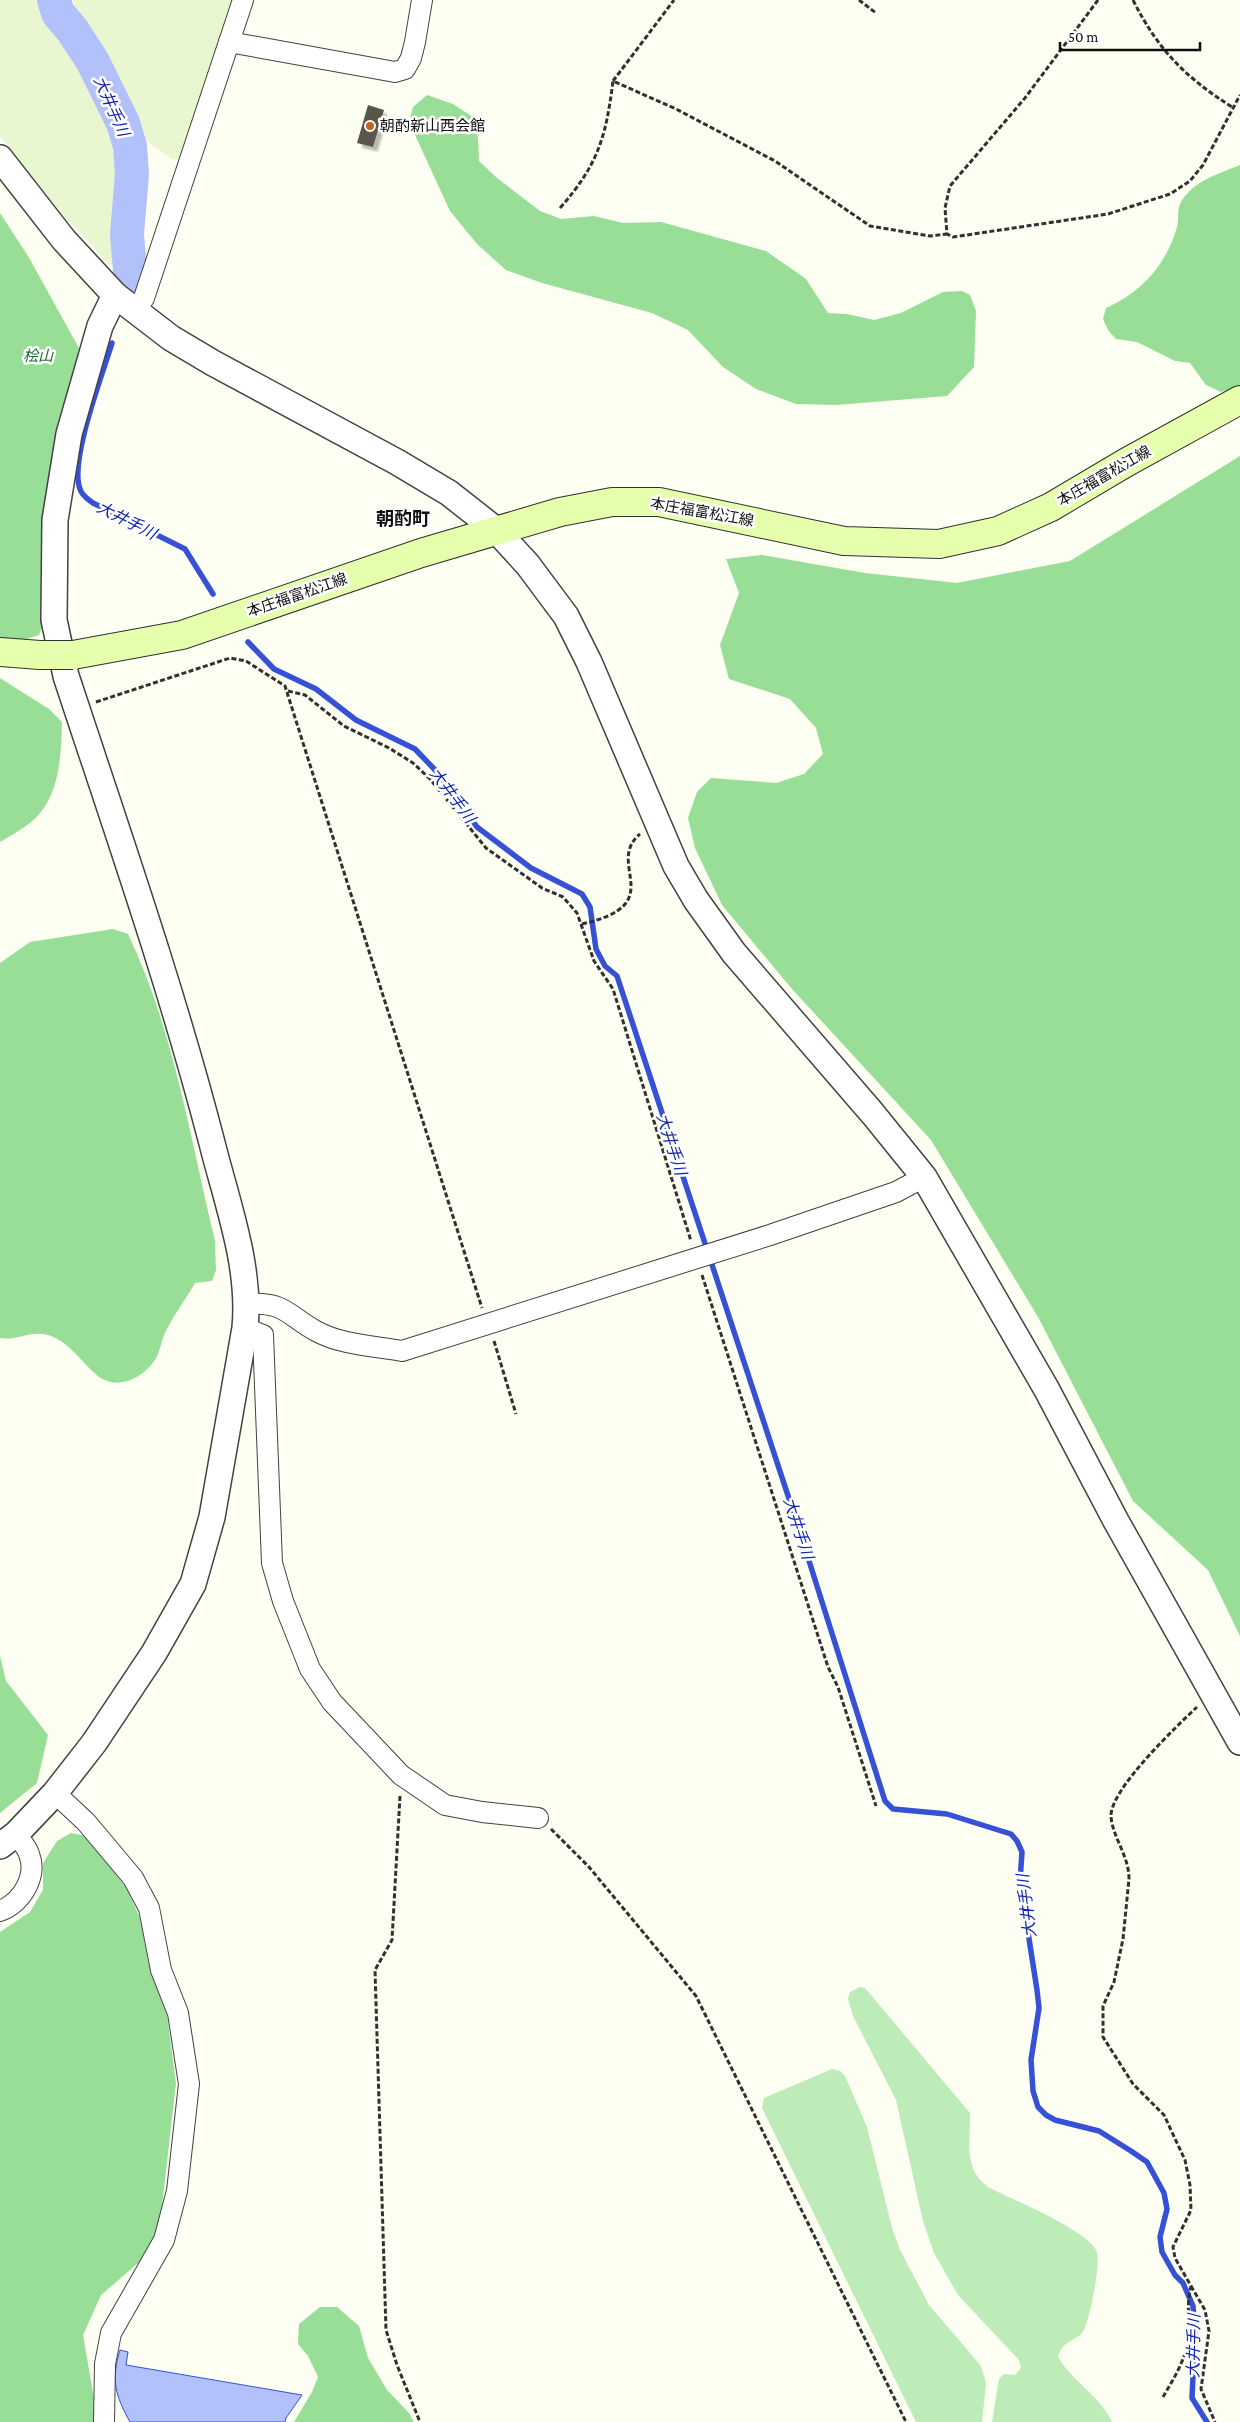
<svg xmlns="http://www.w3.org/2000/svg" width="1240" height="2422" font-family="'Crimson Pro','Noto Sans JP',serif">
<style>
.farmland{fill:#e9f7d0}
.green{fill:#bdecb8}
.forest{fill:#98de97}
.water{fill:#b3c1fa;stroke:#3651d5}
.lines{fill:none;stroke-linecap:round;stroke-linejoin:round}
.stream{stroke:#3651d5;stroke-width:5.5}
.river{stroke:#b3c1fa;stroke-width:34}
.building{fill:#59564b;filter:url(#shadow)}
.minor-casing{stroke:#424242;stroke-width:22}
.tertiary-casing{stroke:#424242;stroke-width:28}
.secondary-casing{stroke:#313131;stroke-width:30}
.path{stroke:#313131;stroke-width:3;stroke-dasharray:5 2.5;stroke-linecap:butt}
.minor{stroke:#fff;stroke-width:20}
.tertiary{stroke:#fff;stroke-width:25}
.secondary{stroke:#e5ffad;stroke-width:28}
.secondary-bridge-casing{stroke:#313131;stroke-width:30;stroke-linecap:butt}
.secondary-bridge{stroke:#e5ffad;stroke-width:28}
.poi-dot{fill:#c8601e;stroke:#fff;stroke-width:2}
.labels{text-anchor:middle;stroke-width:5;stroke-linejoin:round;paint-order:stroke}
.poi-label{font-size:15px;fill:#0f0f0f;stroke:#fff;text-anchor:start}
.park-label{font-size:15px;font-style:italic;fill:#1b6c2d;stroke:#fff}
.street-label{font-size:15px;fill:#0f0f0f;stroke:#fff}
.water-label{font-size:16px;font-style:italic;fill:#1025a9;stroke:#fff}
.quarter-label{font-size:18px;font-weight:bold;fill:#0f0f0f;stroke:#fff}
</style>
<defs>
<filter id="shadow"><feDropShadow dx="4.5" dy="4.5" stdDeviation="1" flood-color="#0004"/></filter>
</defs>
<rect width="100%" height="100%" fill="#fcfff2"/>
<g class="farmland">
<polygon points="0,0 48,0 50,11 60,30 73,45 89,73 120,142 124,176 119,206 115,259 110,266 49,199 0,136"/>
<polygon points="73,0 236,0 180,159 172,159 148,142 109,65 77,15"/>
</g>
<g class="green">
<path d="M860,1987l5,1 105,125c1,29 -8,54 18,74 25,13 95,41 108,63 6,10 -6,66 -11,78 -6,14 -22,10 -27,29 14,24 43,40 54,65h-120l7,-43 5,-5 11,1 6,-7 -2,-8 -61,-65 -24,-42 -11,-32 -27,-121 -43,-84 -5,-17 2,-7z"/>
<polygon points="832,2069 840,2071 845,2076 867,2127 892,2228 900,2250 929,2305 981,2366 986,2383 982,2422 916,2422 762,2108 764,2098"/>
</g>
<g class="forest">
<polygon points="427,95 453,104 473,117 478,138 479,161 497,178 540,211 561,219 594,216 623,223 661,222 766,251 806,279 828,313 847,314 874,320 901,313 943,292 962,291 970,295 976,311 974,367 947,396 836,405 796,404 756,389 723,367 688,330 652,313 542,283 506,270 477,244 450,211 409,122 413,107"/>
<path d="M1240,165v221l-19,6 -15,-7 -16,-22 -15,-2 -38,-19 -21,-3 -8,-9 -5,-11 3,-11c36,-16 60,-43 71,-81 2,-7 0,-17 3,-23 12,-23 38,-30 60,-39z"/>
<polygon points="0,213 28,256 79,348 74,394 52,457 47,514 47,613 39,635 23,640 0,639"/>
<polygon points="1240,456 1240,1636 1208,1570 1133,1501 1038,1317 931,1140 792,989 722,905 695,848 688,818 697,792 711,778 776,783 804,774 823,754 816,728 790,699 729,679 720,645 739,593 726,559 762,555 865,573 957,583 1070,561"/>
<path d="M0,678l49,31 13,13c-1,35 -2,77 -32,101 -9,7 -20,13 -30,19z"/>
<path d="M113,929l15,5c46,96 62,204 87,307l1,29 -4,11 -17,2c-9,16 -20,30 -28,46 -6,10 -7,27 -15,35 -13,16 -36,26 -54,12 -16,-13 -29,-35 -50,-41 -20,-5 -29,6 -48,3v-375l30,-21z"/>
<polygon points="0,1656 6,1681 48,1735 37,1783 0,1813"/>
<polygon points="71,1833 87,1836 127,1889 140,1918 149,1965 167,2014 176,2083 161,2215 151,2252 101,2295 83,2335 98,2422 0,2422 0,1932 30,1912 43,1890 43,1863 57,1841"/>
<polygon points="320,2307 337,2307 359,2326 368,2358 387,2390 409,2413 414,2422 294,2422 312,2392 318,2377 308,2356 298,2344 299,2324"/>
</g>
<path class="water" d="M120,2350l8,2 -2,13 176,30 -16,23 -1,4h-155c-15,-27 -19,-42 -10,-72z"/>
<g class="lines">
<g class="stream">
<path d="M112,343c-9,30 -43,118 -32,146 2,7 8,10 13,14l92,46 28,45"/>
<polyline points="248,642 274,669 316,689 356,720 415,749 438,773 477,827 531,868 582,894 590,907 596,949 605,966 617,976 798,1526 885,1801 893,1809 947,1814 1011,1834 1017,1841 1022,1852 1020,1881 1037,1990 1039,2008 1031,2060 1033,2091 1038,2107 1046,2115 1055,2120 1099,2131 1131,2151 1147,2162 1164,2193 1167,2209 1160,2237 1162,2252 1175,2275 1183,2283 1193,2306 1195,2334 1192,2398 1207,2422"/>
</g>
<polyline class="river" points="54,0 58,13 73,31 93,62 123,123 130,146 132,174 127,234 131,283"/>
</g>
<polygon class="building" points="368,105 384,110 373,147 357,143"/>
<g class="lines">
<defs>
<g id="minor">
<polyline points="229,42 395,72 405,69 411,58 415,42 422,0"/>
<polyline points="135,311 144,298 243,0"/>
<path d="M247,1304c38,-3 41,12 69,27 25,14 59,15 86,20l368,-116 126,-43 28,-15"/>
<polyline points="245,1328 263,1335 272,1563 283,1601 310,1669 332,1702 401,1775 445,1805 482,1812 538,1818"/>
<polyline points="55,1793 86,1822 133,1878 149,1908 161,1970 178,2013 189,2084 177,2191 164,2240 111,2333 105,2364 104,2422"/>
<path d="M0,1911c21,-8 38,-34 29,-57 -2,-7 -9,-14 -13,-20"/>
</g>
<g id="tertiary">
<path d="M0,158l64,82 51,55 -15,31 -31,108 -14,86 -1,100 12,56c51,155 105,309 146,467 15,60 39,123 33,185l-33,189 -19,67 -39,69 -60,90 -39,50 -39,41 -16,12"/>
<polyline points="115,295 171,338 213,363 397,462 449,493 496,530 528,565 566,616 589,662 676,866 696,900 734,953 873,1114 924,1177 1047,1390 1116,1521 1240,1742"/>
</g>
<g id="secondary">
<polyline points="0,652 40,655"/>
<polyline points="73,655 182,635 421,553 560,512 612,502 659,502 844,541 939,544 998,531 1051,507 1127,462 1240,400"/>
</g>
</defs>
<use href="#minor" class="minor-casing"/>
<use href="#tertiary" class="tertiary-casing"/>
<use href="#secondary" class="secondary-casing"/>
<g class="path">
<polyline points="859,0 876,13"/>
<polyline points="1098,0 1025,98 950,186 945,208 947,234 953,237 1108,214 1170,194 1190,181 1203,165 1240,95"/>
<path d="M1133,0c25,50 52,77 99,107"/>
<polyline points="613,81 674,0"/>
<path d="M560,208c38,-43 46,-71 53,-127l63,28 99,52 95,65 60,10 17,-2"/>
<polyline points="288,691 305,695 344,726 389,748 413,763 430,779 486,848 542,888 563,897 577,913 594,961 613,989 691,1241"/>
<polyline points="96,702 230,658 246,661 285,686 482,1308"/>
<path d="M582,924c89,-20 22,-60 58,-90"/>
<polyline points="702,1275 828,1667 838,1687 876,1806"/>
<polyline points="494,1341 516,1414"/>
<polyline points="400,1796 392,1940 375,1970 386,2330 397,2365 420,2422"/>
<polyline points="551,1829 589,1867 696,1996 906,2422"/>
<polyline points="1191,2286 1205,2310 1209,2331 1201,2389 1215,2422"/>
<path d="M1163,2397c11,-19 24,-39 25,-61 2,-20 -2,-28 3,-50l-16,-28 -2,-11 18,-37 -1,-25 -5,-25 -21,-45 -31,-31 -30,-47v-31l11,-24 9,-43 6,-60c0,-23 -16,-41 -18,-62 -2,-27 67,-92 86,-110"/>
</g>
<use href="#minor" class="minor"/>
<use href="#tertiary" class="tertiary"/>
<use href="#secondary" class="secondary"/>
<defs>
<polyline id="secondary-bridge" points="40,655 73,655"/>
</defs>
<use href="#secondary-bridge" class="secondary-bridge-casing"/>
<use href="#secondary-bridge" class="secondary-bridge"/>
</g>
<circle class="poi-dot" cx="370" cy="126" r="5"/>
<g class="labels">
<g class="poi-label">
<text x="380" y="131">朝酌新山西会館</text>
</g>
<g class="park-label">
<text x="38" y="361">桧山</text>
</g>
<g class="street-label">
<text transform="translate(1104 476) rotate(-30)" y="5">本庄福富松江線</text>
<text transform="translate(702 512) rotate(10)" y="5">本庄福富松江線</text>
<text transform="translate(297 595) rotate(-19)" y="5">本庄福富松江線</text>
</g>
<g class="water-label">
<text transform="translate(112 106) rotate(66)" y="6">大井手川</text>
<text transform="translate(127 520) rotate(27)" y="6">大井手川</text>
<text transform="translate(453 795) rotate(53)" y="6">大井手川</text>
<text transform="translate(672 1144) rotate(72)" y="6">大井手川</text>
<text transform="translate(799 1528) rotate(72)" y="6">大井手川</text>
<text transform="translate(1026 1906) rotate(-97)" y="6">大井手川</text>
<text transform="translate(1193 2346) rotate(-89)" y="6">大井手川</text>
</g>
<g class="quarter-label">
<text x="403" y="525">朝酌町</text>
</g>
</g>
<path d="M1060 42v8h140v-8" fill="none" stroke="#0f0f0f" stroke-width="2.5"/>
<text x="1068" y="42" font-size="15" fill="#0f0f0f" stroke="#ffffff" stroke-width="4" paint-order="stroke">50 m</text>
</svg>
